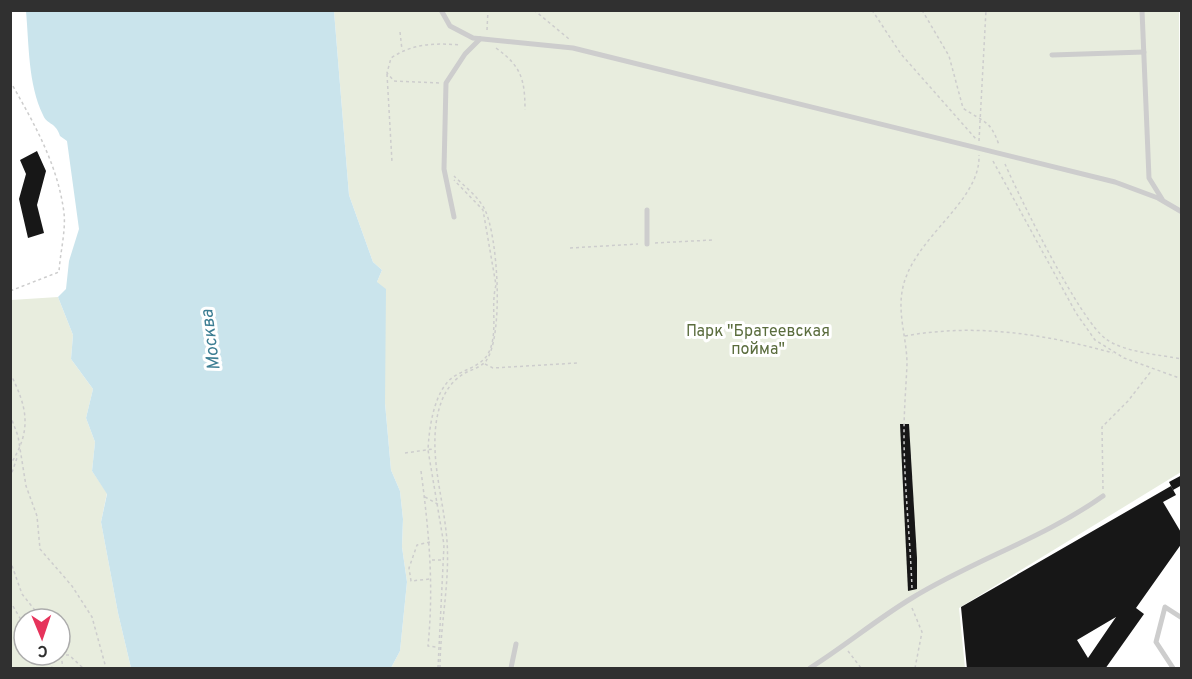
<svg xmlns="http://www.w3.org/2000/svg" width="1192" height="679" font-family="Overpass,sans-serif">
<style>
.green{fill:#e8edde;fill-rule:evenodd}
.water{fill:#cae4ec}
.building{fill:#171717;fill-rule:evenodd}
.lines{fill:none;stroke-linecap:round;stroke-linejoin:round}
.path{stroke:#cdcdcd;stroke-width:1.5;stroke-dasharray:3 3;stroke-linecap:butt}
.lane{stroke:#cdcdcd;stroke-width:5}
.labels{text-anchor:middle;stroke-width:6;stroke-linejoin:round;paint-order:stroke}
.park-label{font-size:16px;fill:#5a6c3d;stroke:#fff}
.water-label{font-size:18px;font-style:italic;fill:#3d7e93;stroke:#fff}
</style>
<rect width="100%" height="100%" fill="#fff"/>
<g class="green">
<polygon points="334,11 1179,11 1181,472 959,608 965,668 391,668 400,651 407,582 402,547 403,519 400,491 391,470 385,403 385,330 377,282 382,270 373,262 349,195"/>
<path d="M58,297l15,38 -2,24 22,30 -7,29 9,24 -3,29 15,22 -6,29 17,91 13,55h-120v-368zM24,619h36v36h-36z"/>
</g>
<path class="water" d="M26,11h308l15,184 24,67 9,8 -5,12 9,7 -1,114 6,67 9,21 3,28 -1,28 5,35 -7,69 -9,17h-260l-13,-55 -17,-91 6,-28 -15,-23 3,-29 -9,-24 7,-29 -22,-30 2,-24 -15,-38 8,-8 3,-28 10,-32 -12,-88 -7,-5c-4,-14 -13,-11 -17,-21 -15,-31 -14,-71 -17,-104z"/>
<g class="building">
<polygon points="37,151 46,171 37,205 44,233 28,238 19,199 26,174 20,160"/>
<polygon points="900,424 909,424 917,558 917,589 908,591"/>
<polygon points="1182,475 1182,485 1173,490 1169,482"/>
<path d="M1171,486l5,9 -13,7 19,32v9l-46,65 8,6 -39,55h-138l-6,-62zM1116,617l-28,41 -11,-18z"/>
</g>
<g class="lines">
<g class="path">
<polyline points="534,10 569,39"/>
<polyline points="872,10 901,54 976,139"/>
<path d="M922,10l27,46 14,52c21,15 27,11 36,37"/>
<polyline points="487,30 488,10"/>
<polyline points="400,32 402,50"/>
<path d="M496,48c25,18 29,31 29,62"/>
<polyline points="387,74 392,162"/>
<path d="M10,81c24,42 48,84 54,132 2,18 -4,40 -5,59l-49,19"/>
<path d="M439,83l-45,-2 -7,-8 4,-15c22,-15 45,-15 70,-13"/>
<polyline points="979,141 986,10"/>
<polyline points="993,161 1076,313 1095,340 1124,358 1182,379"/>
<path d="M1005,164c15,34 75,157 101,175 17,13 55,16 76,20"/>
<polyline points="655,243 712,240"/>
<polyline points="570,248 638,244"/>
<path d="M905,336c71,-13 139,-2 208,17"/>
<polyline points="485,364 493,368 577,363"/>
<path d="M10,373c18,35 22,58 0,92"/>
<polyline points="10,415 18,436 26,486 37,516 40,549 72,586 92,617 106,668"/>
<polyline points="405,453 433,449"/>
<path d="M421,471c8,61 13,114 7,175l8,1"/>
<polyline points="10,478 18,455"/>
<polyline points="1103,489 1102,427 1128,401 1152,370"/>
<polyline points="425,497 441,506"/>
<polyline points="430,542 417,545 409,568 411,581 430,579"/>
<polyline points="10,560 22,594 42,619"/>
<polyline points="432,560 443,560"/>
<path d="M912,588c-2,-52 -8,-104 -8,-155 0,-23 2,-46 3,-69 0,-24 -9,-48 -5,-72 8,-53 79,-89 77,-137"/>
<polyline points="10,601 24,625"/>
<polyline points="912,608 922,632 915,668"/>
<polyline points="60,649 63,668"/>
<polyline points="848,651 861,668"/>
<polyline points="49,655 52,668"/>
<polyline points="60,655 69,655 83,668"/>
<path d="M438,668l6,-123 -16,-95c1,-22 6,-59 25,-73 12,-8 27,-10 35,-23 11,-21 2,-47 8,-69l-13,-75 -29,-30"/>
<path d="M440,668c0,-42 10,-85 7,-127 -3,-40 -16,-77 -11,-117 3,-22 11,-42 31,-52 7,-3 15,-6 19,-11 18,-25 12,-124 -1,-151 -6,-13 -21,-24 -31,-34"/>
</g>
<g class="lane">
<polyline points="441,10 450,26 473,38 573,48 1115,182 1158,198 1182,212"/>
<polyline points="1142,10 1149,178 1162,199"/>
<polyline points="1052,55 1144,52"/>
<polyline points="647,210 647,244"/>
<polyline points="454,217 444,169 446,83 465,54 480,39"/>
<polyline points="511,668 516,644"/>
<path d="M810,668c35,-22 67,-49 102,-70 62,-38 132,-60 191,-102"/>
<polyline points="1173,668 1156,642 1165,607 1182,618"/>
</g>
</g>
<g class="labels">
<g class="park-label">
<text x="758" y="336">Парк "Братеевская<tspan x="758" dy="18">пойма"</tspan></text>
</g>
<g class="water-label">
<text transform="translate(210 340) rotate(-97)" y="6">Москва</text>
</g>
</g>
<rect width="1192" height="679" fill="none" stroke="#303030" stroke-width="24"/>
<g transform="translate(42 637) rotate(178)"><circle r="28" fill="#ffffff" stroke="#acacac" stroke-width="1.5"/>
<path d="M0-4.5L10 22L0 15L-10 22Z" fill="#e6335b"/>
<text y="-9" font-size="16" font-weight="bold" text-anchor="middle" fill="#303030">С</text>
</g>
</svg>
